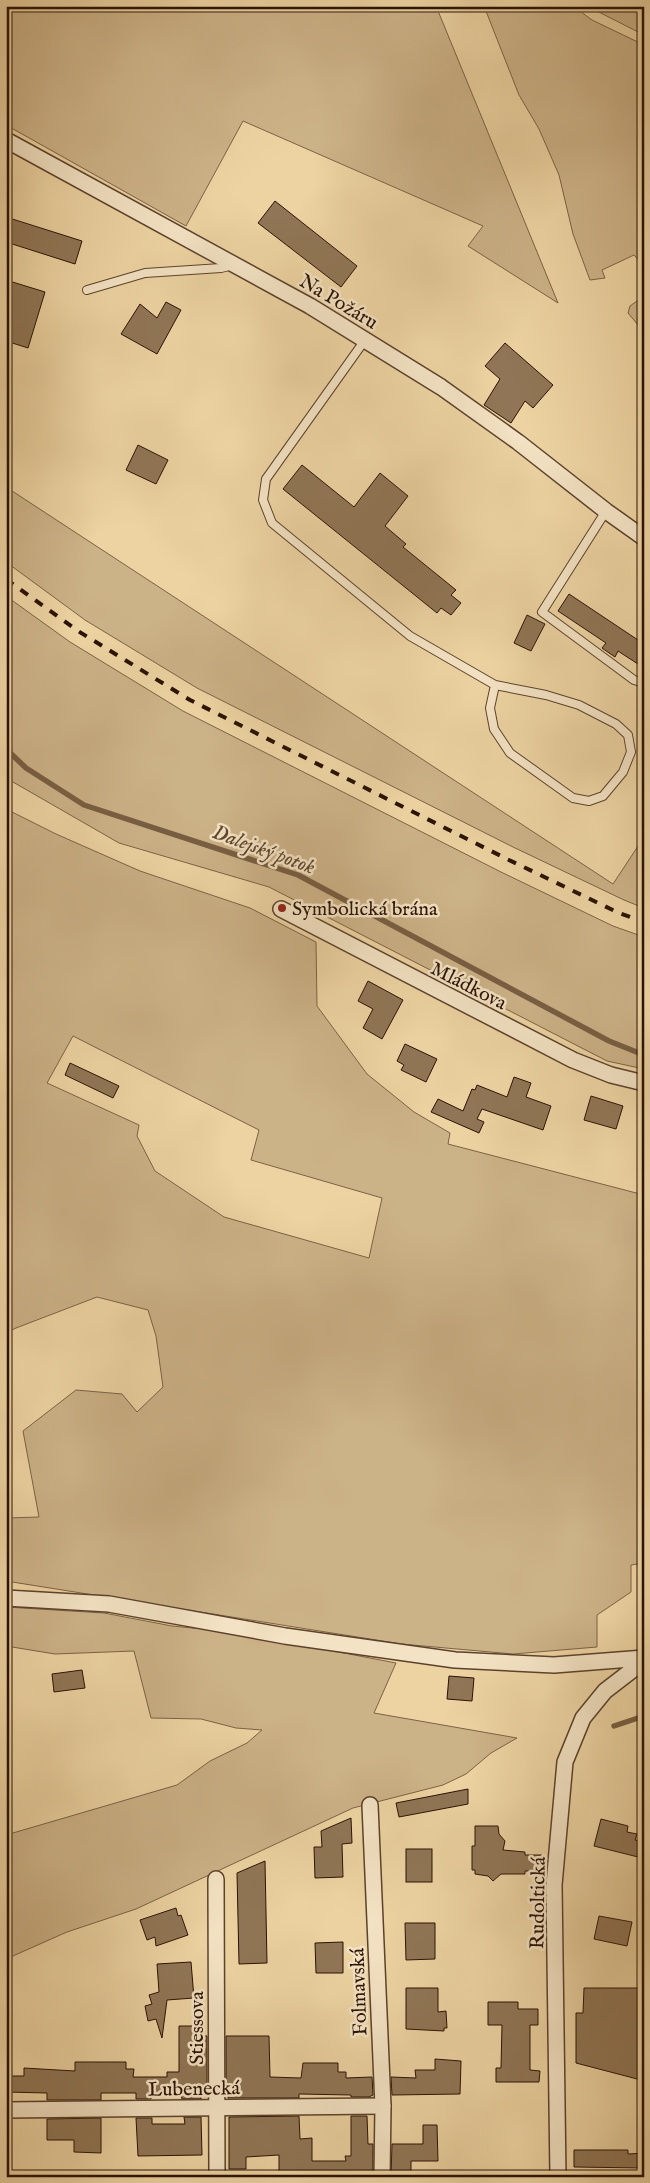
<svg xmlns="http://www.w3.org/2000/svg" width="650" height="2183" font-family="'IM FELL English',serif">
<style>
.green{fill:#ccb287;stroke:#7c6246;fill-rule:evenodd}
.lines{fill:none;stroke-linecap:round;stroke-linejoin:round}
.stream{stroke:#785e42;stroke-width:5.5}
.building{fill:#907656;stroke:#2b1204}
.lane-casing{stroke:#5c422c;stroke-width:10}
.street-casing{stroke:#5c422c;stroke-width:18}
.lane{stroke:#f3e2c3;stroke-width:8}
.street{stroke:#f3e2c3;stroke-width:15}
.rail{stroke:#2b1204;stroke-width:4;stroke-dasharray:9 9;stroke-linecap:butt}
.poi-dot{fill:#8f2418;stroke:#f3e2c3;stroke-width:2}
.labels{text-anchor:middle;stroke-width:5;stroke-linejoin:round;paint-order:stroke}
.street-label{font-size:20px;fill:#2b1204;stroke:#f3e2c3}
.poi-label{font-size:20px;fill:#2b1204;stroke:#f3e2c3;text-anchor:start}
.water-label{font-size:21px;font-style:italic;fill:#5e452e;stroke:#f3e2c3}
</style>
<rect width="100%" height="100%" fill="#edd3a2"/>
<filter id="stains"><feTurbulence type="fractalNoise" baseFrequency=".004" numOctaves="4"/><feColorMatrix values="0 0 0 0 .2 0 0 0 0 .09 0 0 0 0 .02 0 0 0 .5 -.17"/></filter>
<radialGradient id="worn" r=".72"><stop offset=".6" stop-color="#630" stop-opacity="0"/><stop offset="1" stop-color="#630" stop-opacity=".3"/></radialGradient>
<g class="green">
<polygon points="6,6 436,6 558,303 468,246 483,226 243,121 186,226 6,125"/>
<polygon points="484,6 573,6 592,20 644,45 644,266 634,255 602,270 605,278 590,280 573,234 559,175 539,129 519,95"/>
<polygon points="587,6 644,6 644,35"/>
<polygon points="644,296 644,332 628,313 630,306"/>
<polygon points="6,487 613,884 644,837 644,908 624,900 513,847 197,688 85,620 6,562"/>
<polygon points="6,596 70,642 183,711 501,872 613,926 644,937 644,1069 607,1061 269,887 119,843 6,778"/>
<path d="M6,809l50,25 84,37 110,37 66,34 1,64 50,68 47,38 36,21 -2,11 196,51v368l-13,2v27l-34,23v32l-84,7 -112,-10 -395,-63v-63l33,-1 -16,-86 53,-41 46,4 15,18 26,-25 -7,-51 -8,-26 -51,-13 -81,31 -10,5zM73,1036l186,94 -8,30 131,38 -13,60 -145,-41 -69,-46 -18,-35 2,-11 -92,-42z"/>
<polygon points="6,1607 104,1613 172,1626 234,1632 396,1663 374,1713 517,1738 491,1753 466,1774 443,1785 353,1808 136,1909 67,1932 6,1959 6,1835 177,1785 210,1761 247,1743 262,1730 236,1728 201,1719 151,1718 134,1651 55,1654 6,1646"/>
</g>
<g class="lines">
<g class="stream">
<polyline points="6,749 26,768 84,805 298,875 609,1041 644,1055"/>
<polyline points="614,1726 644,1716"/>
</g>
</g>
<g class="building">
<polygon points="275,201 357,266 341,287 258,223"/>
<polygon points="6,217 82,241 75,264 6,242"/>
<polygon points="6,280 45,292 28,348 6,341"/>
<polygon points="166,302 181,310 157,354 121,334 140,304 157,318"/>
<polygon points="505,343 553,385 533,408 525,401 511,423 484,405 500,379 485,366"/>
<polygon points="138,445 168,460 156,484 126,470"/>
<polygon points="302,465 354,507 380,473 408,496 385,526 406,544 403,547 456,590 451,595 461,603 451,615 441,608 437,613 283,489"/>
<polygon points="569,594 644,644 644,668 618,651 615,657 602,648 606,643 558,611"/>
<polygon points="527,615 545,624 531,651 514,643"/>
<polygon points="368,981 403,1000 382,1039 363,1028 373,1009 358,1001"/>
<polygon points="405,1044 437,1059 426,1082 401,1070 404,1065 397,1061"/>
<polygon points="70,1063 119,1086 113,1098 65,1075"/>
<polygon points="514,1077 531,1083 526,1097 551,1106 543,1130 482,1109 477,1119 484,1122 479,1133 431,1112 438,1099 463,1111 472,1089 475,1090 477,1085 507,1097"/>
<polygon points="591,1096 623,1106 616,1129 584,1120"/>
<polygon points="82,1670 85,1688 54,1692 52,1674"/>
<polygon points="449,1676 474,1678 472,1701 447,1699"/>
<polygon points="468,1789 468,1804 399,1817 396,1803"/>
<polygon points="351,1818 352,1843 342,1844 343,1877 315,1878 314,1847 322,1847 321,1831"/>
<polygon points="601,1819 628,1826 627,1832 637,1834 635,1840 642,1842 638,1857 594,1846"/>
<polygon points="475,1826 498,1826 499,1834 505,1841 503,1850 525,1852 525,1855 542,1855 542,1871 525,1871 525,1874 501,1874 493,1881 488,1876 475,1874 475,1870 472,1870 472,1846 475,1846"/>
<rect x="406" y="1849" width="26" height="33"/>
<polygon points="265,1861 267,1963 239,1964 237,1873"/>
<polygon points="176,1908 178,1916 181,1915 188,1935 156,1946 155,1937 147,1940 140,1920"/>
<polygon points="599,1916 632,1922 627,1946 594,1939"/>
<polygon points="405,1923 435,1923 435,1959 406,1960"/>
<polygon points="343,1942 343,1973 316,1973 315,1943"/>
<polygon points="191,1962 194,1998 167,2000 162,2038 156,2019 148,2021 145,2006 152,2004 149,1995 159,1992 157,1964"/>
<polygon points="406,1988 438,1988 438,2012 446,2011 447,2028 444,2028 444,2031 406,2029"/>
<polygon points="584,1988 644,1988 641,2080 576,2063 576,2013 583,2013"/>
<polygon points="488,2002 518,2002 518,2009 538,2009 538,2025 530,2025 530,2070 540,2071 539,2082 496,2082 496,2068 501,2068 502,2025 488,2025"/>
<polygon points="179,2026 200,2026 201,2036 207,2036 207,2094 201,2094 201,2099 182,2099 181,2094 151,2094 151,2099 136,2099 136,2093 101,2093 101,2100 47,2100 47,2093 6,2092 6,2076 24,2076 24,2068 75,2071 75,2062 126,2062 126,2069 134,2069 133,2077 167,2077 167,2072 179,2072"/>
<polygon points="226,2036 269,2036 270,2077 301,2078 303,2063 338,2063 338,2072 346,2072 346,2078 372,2077 373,2095 369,2097 351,2097 351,2095 299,2094 299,2098 228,2098 228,2094 226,2094"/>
<polygon points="435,2059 461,2061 460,2094 392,2095 391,2077 416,2078 415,2070 435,2070"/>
<polygon points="299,2116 300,2139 312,2138 312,2161 346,2161 345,2156 351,2156 351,2116 367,2116 368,2144 373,2144 373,2176 279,2177 279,2155 246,2157 246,2169 229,2169 229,2117"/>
<polygon points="184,2117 201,2117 202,2155 138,2156 136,2118 152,2118 152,2124 185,2124"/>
<polygon points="101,2118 101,2153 74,2152 74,2140 47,2140 47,2119"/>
<polygon points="423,2125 437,2125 438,2161 411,2161 411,2177 391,2176 392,2144 423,2144"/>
<polygon points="574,2150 628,2150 628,2154 644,2153 644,2168 574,2167"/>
</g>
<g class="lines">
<defs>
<g id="lane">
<polyline points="87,290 145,273 221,268 233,265"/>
<polyline points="365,340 266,479 263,500 272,523 410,636 495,685 546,695 579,705 616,724 628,735 631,752 623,772 603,796 589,801 573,798 510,753 494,729 490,708 495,685"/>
<polyline points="606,511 542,612 634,680 644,683"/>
</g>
<g id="street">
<polyline points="6,140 310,306 441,387 518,442 606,511 644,538"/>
<polyline points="281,909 573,1060 611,1075 644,1083"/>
<polyline points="6,1598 109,1604 285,1636 455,1660 554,1665 644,1658"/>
<polyline points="370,1805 383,2106 382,2177"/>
<polyline points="216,1879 217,2177"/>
<polyline points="6,2110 383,2106"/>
<polyline points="558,2177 554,1885 565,1762 583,1718 605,1691 644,1661"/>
</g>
</defs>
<use href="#lane" class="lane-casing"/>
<use href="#street" class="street-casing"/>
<use href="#lane" class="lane"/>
<use href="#street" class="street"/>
<polyline class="rail" points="6,579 78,631 190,700 507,859 619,913 644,922"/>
</g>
<circle class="poi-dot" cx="282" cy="908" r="5"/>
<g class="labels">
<g class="street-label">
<text transform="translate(339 301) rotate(31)" y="7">Na Požáru</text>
<text transform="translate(469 985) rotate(27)" y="7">Mládkova</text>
<text transform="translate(537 1903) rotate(-89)" y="7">Rudoltická</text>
<text transform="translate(358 1992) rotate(-92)" y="7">Folmavská</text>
<text transform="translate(196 2028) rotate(-90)" y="7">Stiessova</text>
<text transform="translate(194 2088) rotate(-1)" y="7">Lubenecká</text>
</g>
<g class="poi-label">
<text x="292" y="915">Symbolická brána</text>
</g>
<g class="water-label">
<text transform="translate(264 849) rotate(20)" y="7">Dalejský potok</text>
</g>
</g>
<rect width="650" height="2183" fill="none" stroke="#edd3a2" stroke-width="25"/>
<rect x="8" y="8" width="635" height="2168" fill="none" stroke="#2b1204" stroke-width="2.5"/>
<rect x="12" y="12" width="625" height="2158" fill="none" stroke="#2b1204"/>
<rect width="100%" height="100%" filter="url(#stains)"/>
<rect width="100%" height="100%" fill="url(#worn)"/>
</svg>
